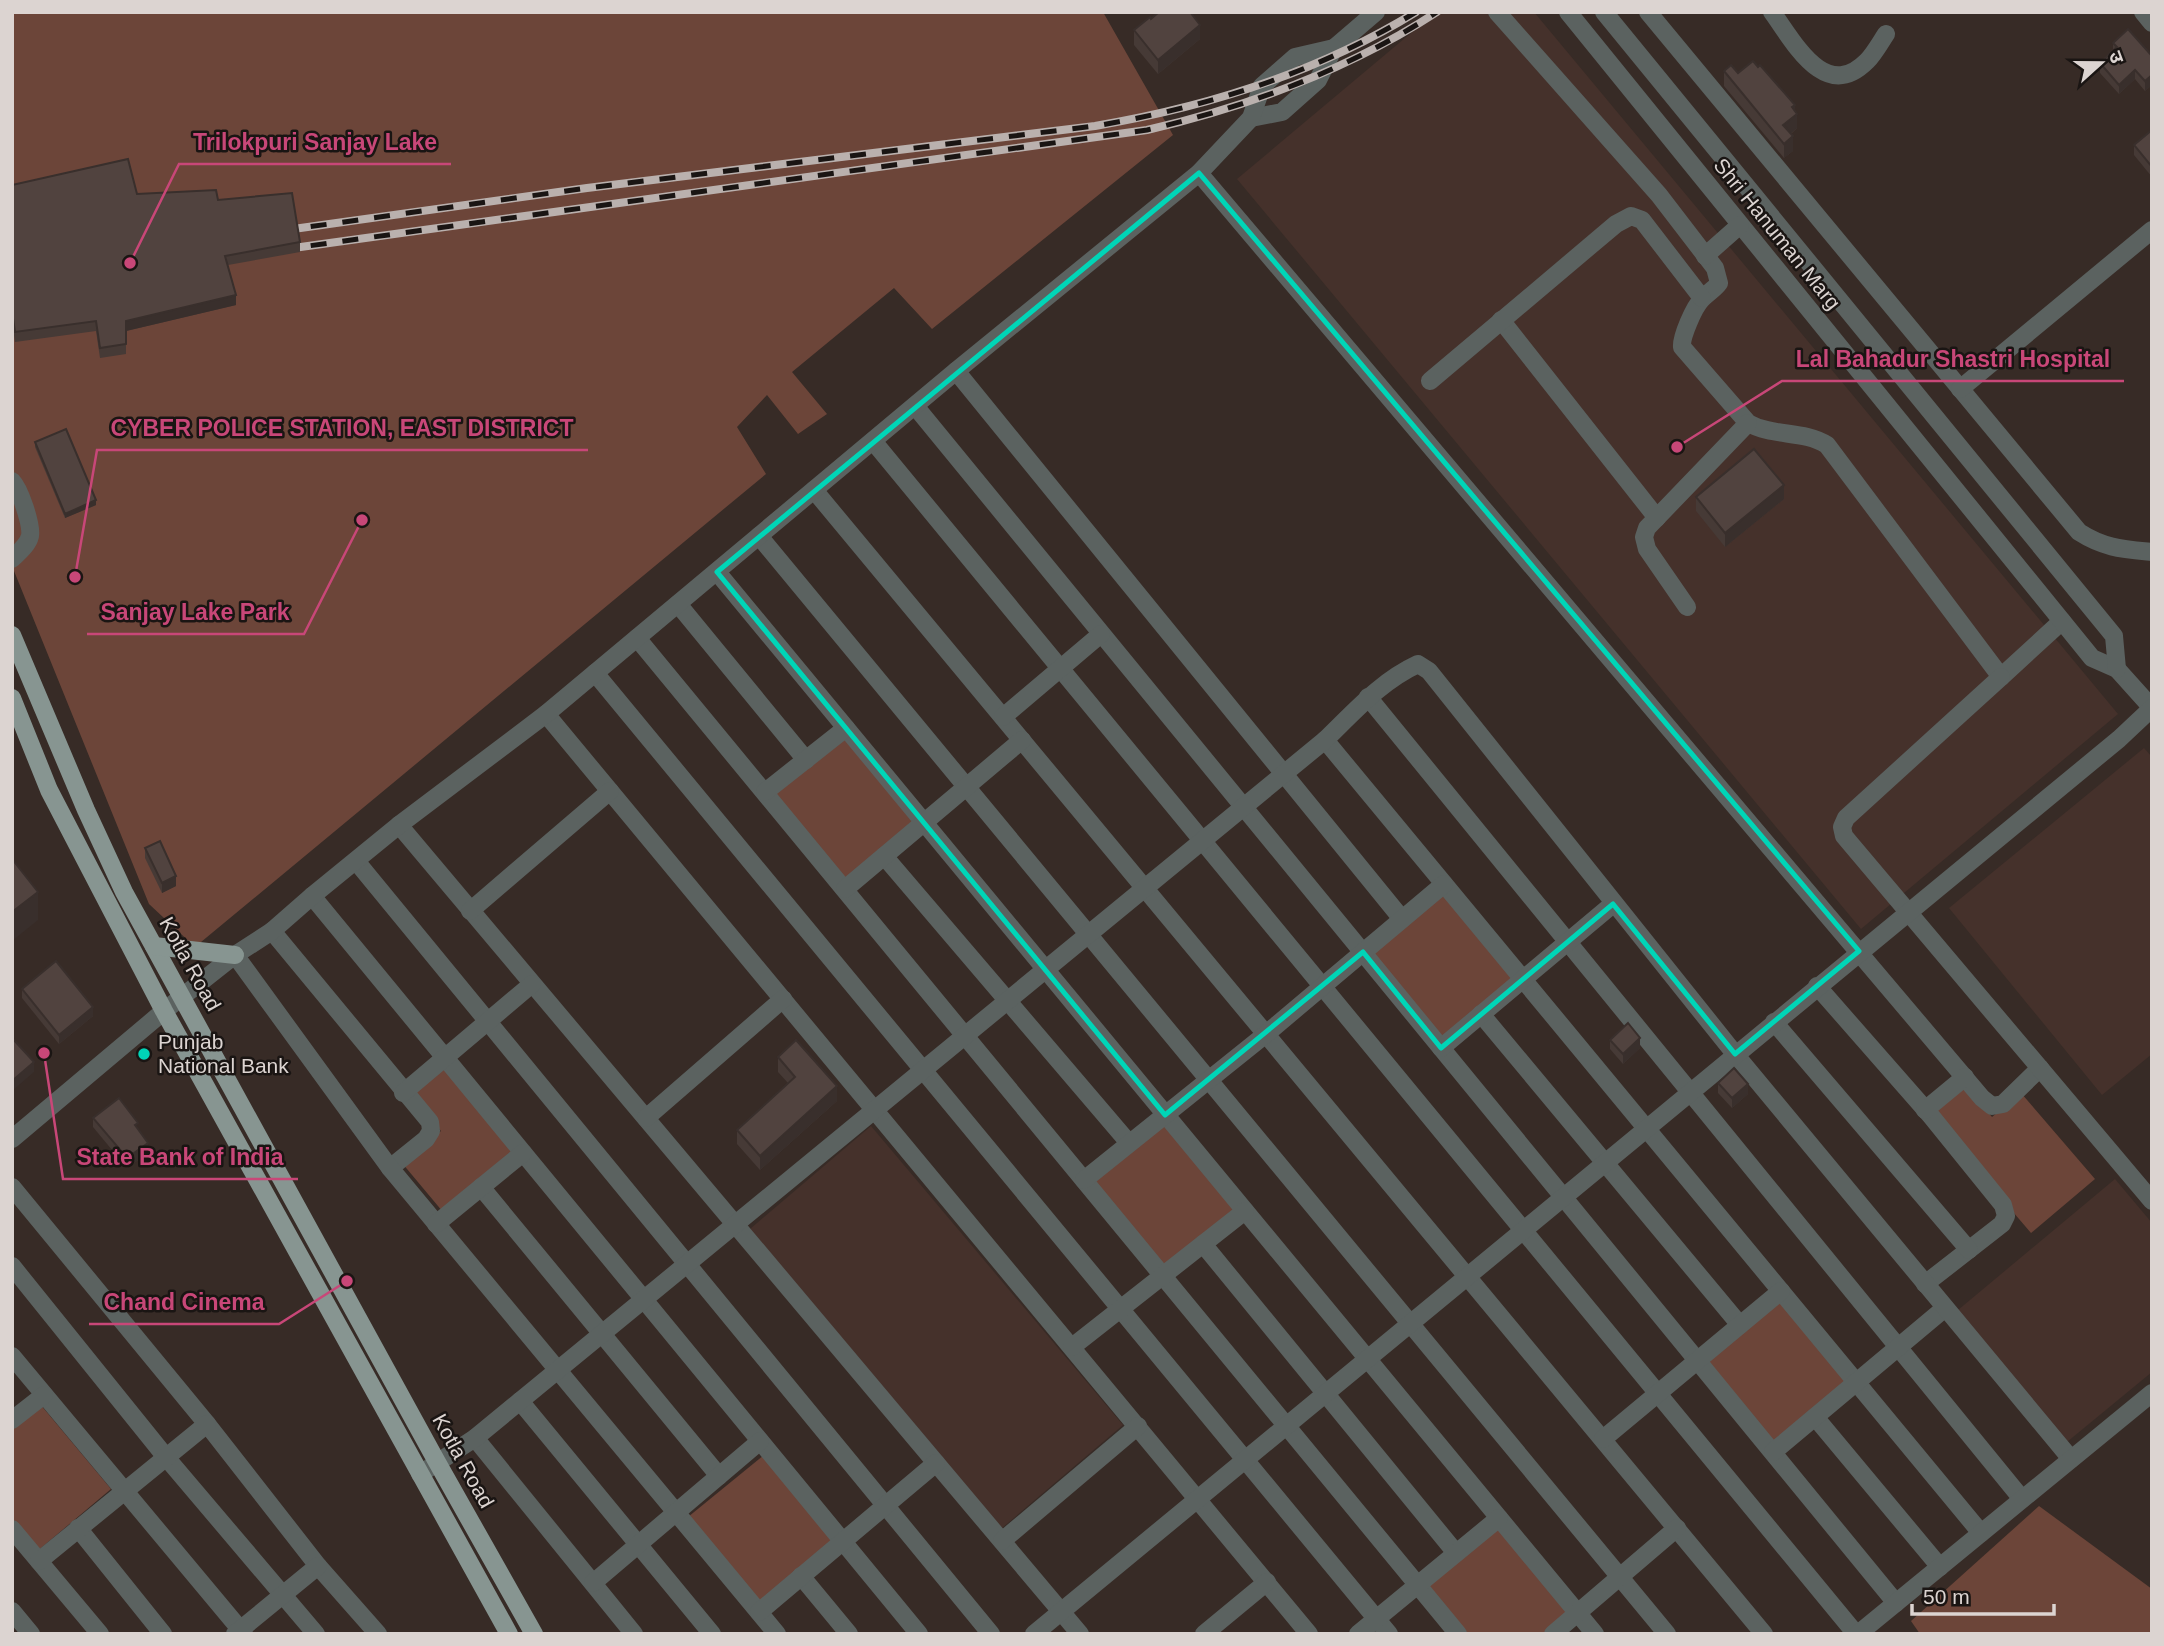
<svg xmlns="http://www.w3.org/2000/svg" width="2164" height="1646" font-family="Arial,'Noto Sans Devanagari',sans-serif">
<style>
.built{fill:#45312b}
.park{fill:#6c4539}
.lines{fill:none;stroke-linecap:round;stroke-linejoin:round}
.minor{stroke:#5b6260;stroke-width:18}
.major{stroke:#879591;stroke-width:18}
.rail-casing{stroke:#bab1ae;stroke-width:8}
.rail{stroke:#1a1513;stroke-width:5;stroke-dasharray:16;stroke-linecap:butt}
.wall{fill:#463a36}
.shaded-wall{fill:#392f2c}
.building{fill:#51433f;stroke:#392f2c;stroke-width:2}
.marked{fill:none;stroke:#00d5b7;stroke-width:5;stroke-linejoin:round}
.poi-dot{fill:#00d5b7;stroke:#1a1513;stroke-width:2.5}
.labels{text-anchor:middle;stroke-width:5;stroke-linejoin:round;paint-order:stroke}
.street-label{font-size:21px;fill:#dcd4d1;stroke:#1a1513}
.poi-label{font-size:21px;fill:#dcd4d1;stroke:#1a1513;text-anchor:start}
.leader{fill:none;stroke:#c84778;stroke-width:2.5}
.callout-dot{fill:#c84778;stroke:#1a1513;stroke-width:2.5}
.callout-label{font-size:23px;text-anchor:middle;font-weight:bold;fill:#c84778;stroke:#1a1513;stroke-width:5;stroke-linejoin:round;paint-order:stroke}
</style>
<rect width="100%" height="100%" fill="#372b26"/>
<g class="built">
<polygon points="1436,12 1534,12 2118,714 1861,929 1237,179"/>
<polygon points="2144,748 2152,757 2152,1054 2102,1095 1949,908"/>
<polygon points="871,1126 1123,1425 1002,1528 750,1229"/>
<polygon points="2115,1179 2152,1223 2152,1372 2067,1442 1958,1310"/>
</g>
<g class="park">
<polygon points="12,12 1103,12 1173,135 932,329 894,288 792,372 827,414 798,434 767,395 737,427 766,474 195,947 149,904 12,566"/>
<polygon points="847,732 918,818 842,882 771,795"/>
<polygon points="1445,891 1516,976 1441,1040 1369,953"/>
<polygon points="444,1066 515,1152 443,1212 402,1163 441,1131 410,1094"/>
<polygon points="1966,1086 1992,1117 2021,1093 2095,1179 2031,1233 1931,1116"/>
<polygon points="1167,1122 1238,1208 1165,1267 1095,1181"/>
<polygon points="1779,1299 1849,1383 1773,1446 1704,1362"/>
<polygon points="40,1404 111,1489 35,1553 12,1526 12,1426"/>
<polygon points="764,1455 835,1540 760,1605 688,1517"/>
<polygon points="2039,1506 2152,1589 2152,1634 1920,1634 1911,1621"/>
<polygon points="1500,1525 1571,1610 1544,1634 1462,1634 1424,1587"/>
</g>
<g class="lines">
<g class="minor">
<path d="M1497,12l162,183 56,73 4,15c-5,7 -12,10 -17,16 -8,8 -21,38 -20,48l66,76c25,14 55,7 79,22l174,232 61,-56"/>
<polyline points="1568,12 2092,658 2117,669 2152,708"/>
<polyline points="1604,12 2114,636 2117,669"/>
<path d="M1648,12l431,520c25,16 43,17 73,20"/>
<path d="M1772,12c22,30 53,91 95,49 7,-7 13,-18 19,-27"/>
<polyline points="2143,12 2152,23"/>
<polyline points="1251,118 1282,112 1318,80 1334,48 1376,12"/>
<polyline points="1199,173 1982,1098 1992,1106 2003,1104 2040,1068"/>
<polyline points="1705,256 1740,225"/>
<polyline points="1501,320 1657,518"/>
<polyline points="956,371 1402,919"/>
<polyline points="1430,381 1616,224 1631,216 1642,220 1702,298"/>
<polyline points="1960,389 2152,230"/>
<polyline points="915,406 1896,1603"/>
<polyline points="873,441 1856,1634"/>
<path d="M12,481c8,8 20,44 18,55 -2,9 -12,17 -18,23"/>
<polyline points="814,490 1764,1634"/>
<polyline points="759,536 1667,1634"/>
<polyline points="717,572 1595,1634"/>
<polyline points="678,604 806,760"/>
<polyline points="1687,607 1647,549 1644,537 1647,528 1748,423"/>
<polyline points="637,638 1458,1634"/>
<polyline points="595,673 1389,1634"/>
<polyline points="2001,677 1846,818 1842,827 1844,836 2152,1201"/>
<polyline points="1368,697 2022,1499"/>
<polyline points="546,714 1309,1634"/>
<polyline points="1003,717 1101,634"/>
<polyline points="1325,740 1981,1533"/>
<polyline points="765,792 846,728"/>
<polyline points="399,825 1080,1634"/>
<polyline points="884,856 1129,1143"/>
<polyline points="356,861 991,1634"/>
<polyline points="845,889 1022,740"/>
<polyline points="312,896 919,1634"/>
<polyline points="470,911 610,791"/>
<polyline points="272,931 430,1122 431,1131 426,1139 390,1168"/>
<polyline points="235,955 390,1168 777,1634"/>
<polyline points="1817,986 1931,1116 2003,1205 2006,1216 2002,1224 1925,1284"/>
<polyline points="1481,1014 1740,1325"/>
<polyline points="1774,1022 1969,1250"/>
<polyline points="1441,1048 1613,904"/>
<polyline points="403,1093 532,984"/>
<polyline points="1925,1110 1965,1077"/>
<polyline points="646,1118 783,999"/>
<polyline points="12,1139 164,1011 235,955 272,931 312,896 399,825 546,714 956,371 1199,173 1251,118 1262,86 1295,57 1334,48"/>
<polyline points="1084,1180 1266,1034 1444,884"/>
<polyline points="12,1187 207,1424 318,1566 378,1634"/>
<polyline points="481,1187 719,1476"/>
<polyline points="436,1224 523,1153"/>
<polyline points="1203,1244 1456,1553"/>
<polyline points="12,1266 165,1456 316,1634"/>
<polyline points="1072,1347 1245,1211"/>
<polyline points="12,1356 244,1634"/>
<polyline points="520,1401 712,1634"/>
<polyline points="1815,1417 1940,1567"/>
<polyline points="12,1420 44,1395"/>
<polyline points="475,1438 634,1634"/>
<polyline points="1603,1439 1781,1291"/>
<polyline points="1773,1452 1945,1308"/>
<path d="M420,1474l55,-36 850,-698c29,-28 56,-59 93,-76l11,7 306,383 336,405"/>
<polyline points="78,1528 163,1634"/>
<polyline points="12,1529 100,1634"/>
<polyline points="1002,1541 1138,1426"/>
<polyline points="39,1561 207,1424"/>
<polyline points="801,1576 849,1634"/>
<polyline points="593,1583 760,1441"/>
<polyline points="12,1611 31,1634"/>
<polyline points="759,1612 936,1463"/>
<polyline points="235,1634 318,1566"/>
<polyline points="1034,1634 2119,739 2152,708"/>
<polyline points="1204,1634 1267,1582"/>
<polyline points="1358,1634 1499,1518"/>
<polyline points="1553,1634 1677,1528"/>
<polyline points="1858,1634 2152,1393"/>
</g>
<g class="major">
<polyline points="12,635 86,810 124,892 437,1462 534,1634"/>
<polyline points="12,698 49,790 164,1011 509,1634"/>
<polyline points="154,946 235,955"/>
</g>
<defs>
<g id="rail">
<path d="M279,231l308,-43 508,-62c113,-19 222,-53 321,-114"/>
<path d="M279,250l868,-120c103,-24 201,-60 290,-118"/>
</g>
</defs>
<use href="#rail" class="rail-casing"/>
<use href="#rail" class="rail"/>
</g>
<g class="wall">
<polygon points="1151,19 1200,39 1158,74 1134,45 1134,30"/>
<polygon points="2113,43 2152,56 2152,85 2145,91 2135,79 2119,94 2100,73 2100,63 2113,51"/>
<polygon points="1724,71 1738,73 1795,111 1797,128 1791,134 1793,151 1784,158 1724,86"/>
<polygon points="2152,130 2152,177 2134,155 2134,145"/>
<polygon points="12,185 218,200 300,242 300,252 228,265 236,305 126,331 126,354 100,358 96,331 15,342 12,322"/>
<polygon points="35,442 96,505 65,518 35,447"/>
<polygon points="1696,497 1784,499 1725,547 1696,511"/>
<polygon points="145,848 176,886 162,893 145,858"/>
<polygon points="22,989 93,1016 59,1044 22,998"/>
<polygon points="1610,1040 1640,1048 1623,1064 1610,1049"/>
<polygon points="778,1057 837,1101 760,1170 737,1144 737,1130 788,1083 778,1072"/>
<polygon points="1718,1083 1748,1094 1732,1108 1718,1093"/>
<polygon points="93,1118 148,1153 127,1168 93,1127"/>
</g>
<g class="shaded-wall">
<polygon points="1200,25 1200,39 1158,74 1158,60"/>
<polygon points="2135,70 2135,79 2119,94 2119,85"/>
<polygon points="2152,75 2152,85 2145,91 2145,81"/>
<polygon points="1795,105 1795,116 1797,114 1797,128 1783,140 1783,125 1792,107"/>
<polygon points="1793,136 1793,151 1784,158 1784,144"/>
<polygon points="236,295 236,305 126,331 126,321"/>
<polygon points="1784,485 1784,499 1725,547 1725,533"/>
<polygon points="96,500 96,505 65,518 65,514"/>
<polygon points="176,876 176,886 162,893 162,883"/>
<polygon points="38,892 38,920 12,941 12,912"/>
<polygon points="93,1007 93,1016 59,1044 59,1035"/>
<polygon points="1640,1038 1640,1048 1623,1064 1623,1054"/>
<polygon points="34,1062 34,1072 12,1091 12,1081"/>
<polygon points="1748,1084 1748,1094 1732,1108 1732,1098"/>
<polygon points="837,1086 837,1101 760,1170 760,1156"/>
<polygon points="148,1143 148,1153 127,1168 127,1158"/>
</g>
<g class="building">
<polygon points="1159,12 1190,12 1200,25 1158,60 1134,30 1150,17 1151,19"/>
<polygon points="2128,29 2152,56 2152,75 2145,81 2135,70 2119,85 2100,63 2117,47 2113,43"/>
<polygon points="1753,61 1758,67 1760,65 1795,105 1792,107 1797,114 1783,125 1793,136 1784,144 1724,71 1731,65 1738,73"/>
<polygon points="2152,130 2152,167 2134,145"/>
<polygon points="128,159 137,194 216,190 218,200 292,193 300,242 225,256 236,295 126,321 126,344 100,348 96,321 15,332 12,312 12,185"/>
<polygon points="66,429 96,500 65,514 35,442"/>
<polygon points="1754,449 1784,485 1725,533 1696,497"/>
<polygon points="160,841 176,876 162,883 145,848"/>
<polygon points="12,859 38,892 12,912"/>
<polygon points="56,961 93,1007 59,1035 22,989"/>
<polygon points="1628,1023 1640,1038 1623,1054 1610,1040"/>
<polygon points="12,1038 34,1062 12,1081"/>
<polygon points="796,1040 837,1086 760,1156 737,1130 795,1077 778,1057"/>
<polygon points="1734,1068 1748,1084 1732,1098 1718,1083"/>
<polygon points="119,1098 138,1123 135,1125 148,1143 127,1158 93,1118"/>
</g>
<path class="marked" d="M1199,173l660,778 -124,103 -122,-150 -172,144 -78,-96 -198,163 -448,-543z"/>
<circle class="poi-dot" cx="144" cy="1054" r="7"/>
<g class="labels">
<g class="street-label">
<text transform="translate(1777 234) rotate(51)" y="7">Shri Hanuman Marg</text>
<text transform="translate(190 964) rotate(61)" y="7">Kotla Road</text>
<text transform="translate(463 1461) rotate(61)" y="7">Kotla Road</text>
</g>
<g class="poi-label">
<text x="158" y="1049">Punjab<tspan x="158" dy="24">National Bank</tspan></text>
</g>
</g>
<path class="leader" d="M130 263L179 164H451M1677 447L1782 381H2124M75 577L97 450H588M362 520L304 634H87M44 1053L63 1179H298M347 1281L279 1324H89"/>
<g class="callout-dot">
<circle cx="130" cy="263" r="7"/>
<circle cx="1677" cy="447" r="7"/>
<circle cx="75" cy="577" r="7"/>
<circle cx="362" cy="520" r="7"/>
<circle cx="44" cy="1053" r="7"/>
<circle cx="347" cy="1281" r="7"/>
</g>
<g class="callout-label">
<text x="315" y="150">Trilokpuri Sanjay Lake</text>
<text x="1953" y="367">Lal Bahadur Shastri Hospital</text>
<text x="342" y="436">CYBER POLICE STATION, EAST DISTRICT</text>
<text x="195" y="620">Sanjay Lake Park</text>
<text x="180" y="1165">State Bank of India</text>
<text x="184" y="1310">Chand Cinema</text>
</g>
<rect width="2164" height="1646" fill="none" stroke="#dcd4d1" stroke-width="28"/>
<g transform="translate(2101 63) rotate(69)" stroke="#1a1513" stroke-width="5" paint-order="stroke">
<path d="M0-5L12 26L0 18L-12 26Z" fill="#dcd4d1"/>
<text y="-10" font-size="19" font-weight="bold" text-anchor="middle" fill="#dcd4d1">उ</text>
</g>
<path d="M1912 1604v10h142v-10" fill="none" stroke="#dcd4d1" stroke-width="3.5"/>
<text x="1923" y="1604" font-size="21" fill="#dcd4d1" stroke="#1a1513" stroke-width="5" paint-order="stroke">50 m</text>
</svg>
